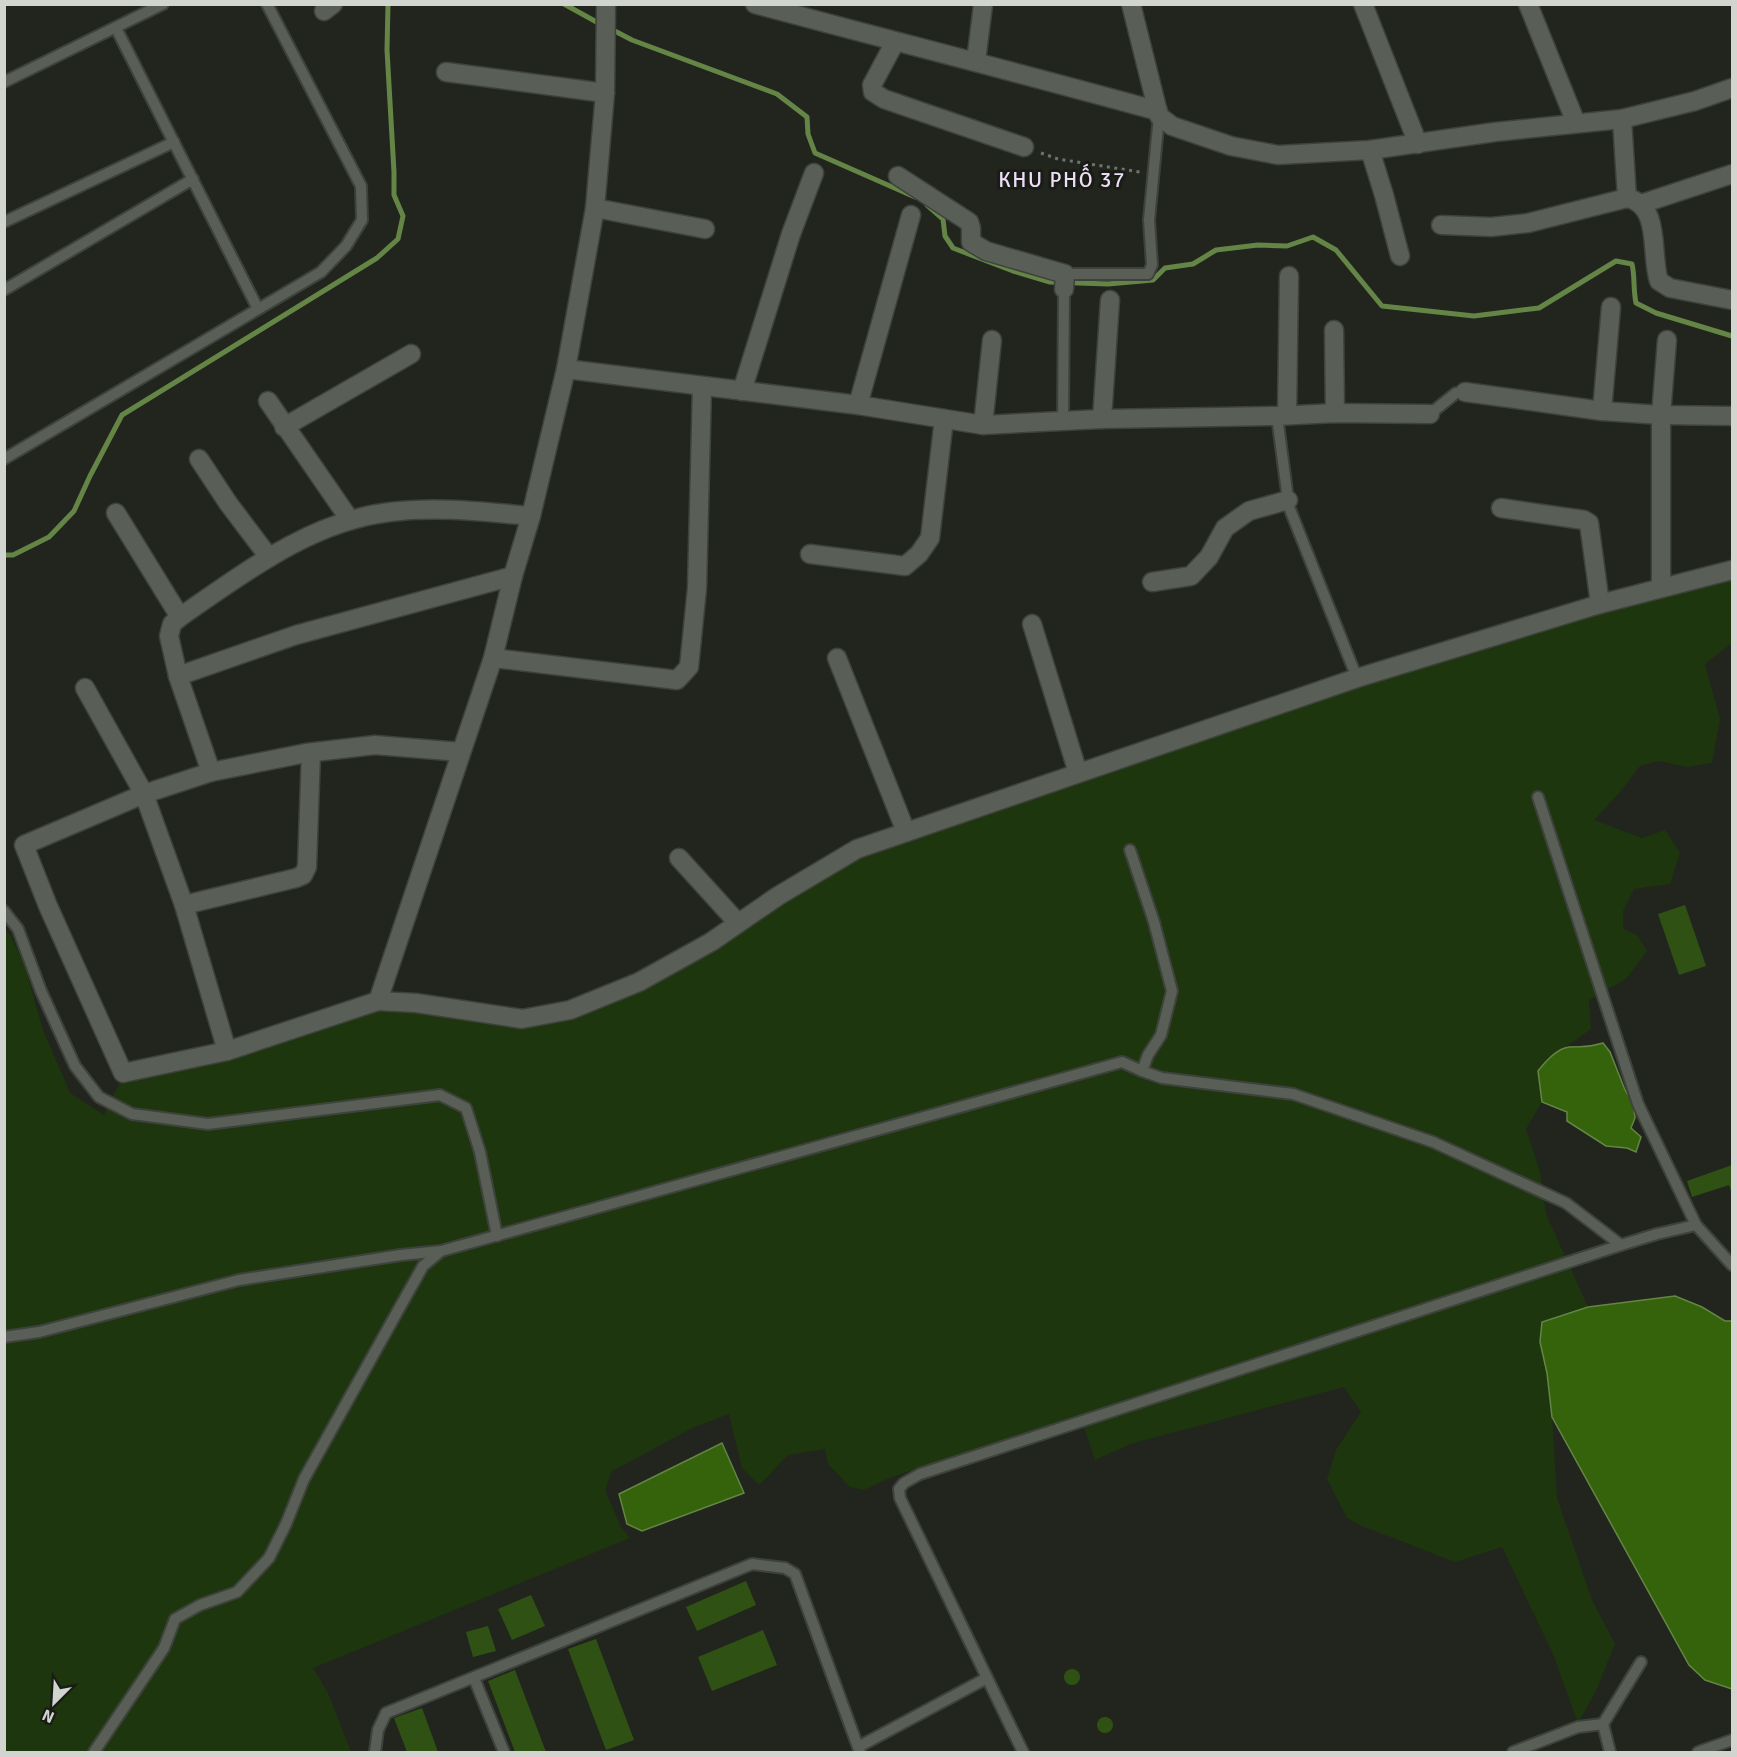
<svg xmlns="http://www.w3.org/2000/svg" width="1737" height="1757" font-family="Signika,sans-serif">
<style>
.green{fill:#1e360d}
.water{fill:#35630c;stroke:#648546;stroke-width:1.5}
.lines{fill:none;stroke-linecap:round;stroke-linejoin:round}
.stream{stroke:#648546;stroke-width:5}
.building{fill:#2f5214}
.service-casing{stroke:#3e423c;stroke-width:14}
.minor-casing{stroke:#3e423c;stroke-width:21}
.path{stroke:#70736d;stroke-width:3;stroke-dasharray:3 4.5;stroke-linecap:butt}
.service{stroke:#595e56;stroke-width:10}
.minor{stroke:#595e56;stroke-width:18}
.labels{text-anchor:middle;stroke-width:6;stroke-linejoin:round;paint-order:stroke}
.quarter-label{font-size:21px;letter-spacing:1.5px;fill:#eeddf7;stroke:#181c15}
</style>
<rect width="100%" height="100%" fill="#21251e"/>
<polygon class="green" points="1732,577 1732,643 1705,664 1720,719 1712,763 1687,767 1659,761 1640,766 1620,792 1594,820 1642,838 1665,830 1680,853 1670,884 1634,889 1623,911 1623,929 1637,935 1647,951 1626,979 1589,1000 1591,1029 1546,1061 1538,1071 1542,1102 1526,1129 1540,1172 1546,1214 1588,1307 1542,1322 1540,1342 1547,1373 1552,1417 1557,1498 1592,1600 1615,1644 1595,1693 1578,1723 1553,1654 1502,1547 1455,1562 1362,1526 1347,1518 1327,1479 1336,1450 1361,1412 1344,1387 1130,1444 1095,1460 1080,1415 889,1478 864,1490 850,1487 828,1464 825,1449 788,1455 759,1485 742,1468 729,1414 692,1428 611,1472 605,1490 621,1527 630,1538 313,1668 328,1693 351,1752 5,1752 4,929 11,936 25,967 43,1030 70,1093 104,1115 121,1080 379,1007 572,1016 860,854 1362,683 1602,610"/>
<g class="water">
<path d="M1603,1043l7,9 15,38 8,12 2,16 -4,10 10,9 -5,15 -9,-4 -21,-2 -39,-25v-9l-25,-10 -4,-31c7,-9 20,-23 31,-24 15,-1 18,1 34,-4z"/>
<polygon points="1675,1296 1702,1307 1725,1321 1732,1321 1732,1689 1705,1680 1689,1665 1552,1417 1547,1373 1540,1342 1542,1322 1588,1307"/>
<polygon points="722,1443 744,1493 642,1531 627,1524 619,1494"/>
</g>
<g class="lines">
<g class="stream">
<polyline points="564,4 602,25"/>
<polyline points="611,29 632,40 777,94 807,117 808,134 815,153 915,197"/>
<path d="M927,205l16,14 2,17 8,12 60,23 37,11 58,2 45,-4 12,-12 28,-4 23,-14 42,-5 29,1 26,-9 23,13 46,56 92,10 65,-8 77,-47 16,3c3,12 1,25 4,39l20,10 76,23"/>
<polyline points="4,555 13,555 49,537 74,511 90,476 122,415 377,258 398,239 403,216 394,195 394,172 387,50 388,4"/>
</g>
</g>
<g class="building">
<polygon points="1685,905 1706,966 1679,975 1658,914"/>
<polygon points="1732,1165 1732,1194 1729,1185 1692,1197 1687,1181"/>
<polygon points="746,1581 756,1605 697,1631 686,1607"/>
<polygon points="531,1595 545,1626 512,1640 498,1609"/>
<polygon points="488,1626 496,1651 473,1657 466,1632"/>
<polygon points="763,1630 777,1665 712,1691 698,1657"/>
<polygon points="596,1639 634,1740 606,1750 568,1649"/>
<circle cx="1072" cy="1677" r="8"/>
<polygon points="515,1670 546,1752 515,1752 488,1681"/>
<polygon points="422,1708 438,1752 407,1752 394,1718"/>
<circle cx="1105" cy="1725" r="8"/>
</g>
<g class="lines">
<defs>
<g id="service">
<polyline points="116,28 258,309"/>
<polyline points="4,82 163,4"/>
<polyline points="4,222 174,142"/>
<polyline points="1065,274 1148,274 1152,265 1149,220 1159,116"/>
<polyline points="4,290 193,179"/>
<polyline points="1430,414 1456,393 1465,392"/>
<polyline points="1277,416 1289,507 1357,678"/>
<polyline points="1063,422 1064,289"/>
<polyline points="4,459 321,272 346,246 362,220 361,186 267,4"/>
<polyline points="1538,797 1638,1104 1696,1225 1732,1265"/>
<polyline points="1130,850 1154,922 1172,991 1161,1035 1148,1055 1142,1071 1162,1078 1293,1094 1433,1142 1566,1203 1621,1245"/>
<polyline points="4,911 18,929 41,991 75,1066 99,1097 132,1114 208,1124 440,1095 466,1108 480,1152 497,1236"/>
<polyline points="4,1337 39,1332 239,1280 401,1255 441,1251 1122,1062 1142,1071"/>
<polyline points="474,1678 504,1752"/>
<polyline points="1603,1724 1641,1662"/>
<polyline points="94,1752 164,1648 175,1619 200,1605 237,1592 269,1558 286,1524 304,1479 400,1307 423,1266 441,1251"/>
<polyline points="375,1752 378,1730 386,1713 752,1564 785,1568 795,1574 858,1747"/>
<polyline points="860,1752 858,1747 987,1678"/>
<polyline points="1023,1752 900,1498 899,1489 904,1483 920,1474 1621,1245 1657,1234 1696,1225"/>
<polyline points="1513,1752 1578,1727 1603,1724 1610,1752"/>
<polyline points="1698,1752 1732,1740"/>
</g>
<g id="minor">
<polyline points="606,4 605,93 595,208 566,369 531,516 513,576 493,658 378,1001 416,1003 522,1019 570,1010 639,982 711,942 778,896 857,849 1357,678 1600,604 1732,570"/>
<path d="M755,4c134,36 269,70 403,107"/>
<polyline points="1131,4 1159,116 1172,126 1231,146 1278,155 1370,150 1495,132 1622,119 1695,101 1732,88"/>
<polyline points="1363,4 1418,144"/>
<polyline points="1528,4 1576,123"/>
<polyline points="324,11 333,4"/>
<polyline points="895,42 872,85 873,92 884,99 1024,147"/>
<polyline points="976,61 983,5"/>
<polyline points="446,72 605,93"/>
<polyline points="1370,150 1384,195 1400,256"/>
<polyline points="898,176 969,222 971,228 971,242 986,251 1065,274 1064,289"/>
<path d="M1627,198c35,7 23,58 32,83l11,7 62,12"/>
<polyline points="1641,204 1732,174"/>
<polyline points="595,208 705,229"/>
<polyline points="1441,225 1491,227 1528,223 1627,198 1622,119"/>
<polyline points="1334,330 1335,413"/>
<polyline points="566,369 858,405 983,425 1102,419 1277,416 1335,413 1430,414"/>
<polyline points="742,391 791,234 814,173"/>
<polyline points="1465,392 1602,411 1661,415 1732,416"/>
<polyline points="268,401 350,520"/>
<polyline points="858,405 911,215"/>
<polyline points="1602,411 1611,307"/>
<polyline points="1287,415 1289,276"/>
<polyline points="1102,419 1110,300"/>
<polyline points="983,425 992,340"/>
<polyline points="284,427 411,354"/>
<polyline points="199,459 228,503 268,556"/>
<polyline points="1501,508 1584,520 1589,523 1600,604"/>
<polyline points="116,513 180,617"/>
<polyline points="810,554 905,566 919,554 930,538 944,419"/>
<polyline points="1152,582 1191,576 1209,557 1225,528 1249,511 1288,500"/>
<polyline points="1661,588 1661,415 1667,340"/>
<polyline points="1032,624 1078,773"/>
<polyline points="493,658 677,680 689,667 697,588 702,386"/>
<polyline points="837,658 906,832"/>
<polyline points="178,676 296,635 513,576"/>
<polyline points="85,688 144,794 184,905 227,1051"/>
<path d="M211,772l-33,-96 -9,-40 3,-12 8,-7c64,-44 131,-96 210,-105 47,-6 95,0 141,4"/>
<polyline points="679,858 738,923"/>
<polyline points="184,905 296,878 303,875 307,867 311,753"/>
<polyline points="378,1001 227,1051 123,1073 48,906 24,845 144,794 211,772 306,753 375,745 461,752"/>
</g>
</defs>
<use href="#service" class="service-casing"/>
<use href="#minor" class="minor-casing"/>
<polyline class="path" points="1041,153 1058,159 1140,172"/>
<use href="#service" class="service"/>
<use href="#minor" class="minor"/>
</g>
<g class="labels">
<g class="quarter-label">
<text x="1062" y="187">KHU PHỐ 37</text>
</g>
</g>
<rect width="1737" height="1757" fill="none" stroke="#d1d4cf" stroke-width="12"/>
<g transform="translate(54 1703) rotate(204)" stroke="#181c15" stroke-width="4.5" paint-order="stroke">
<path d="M0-4.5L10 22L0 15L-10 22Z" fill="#d1d4cf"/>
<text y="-9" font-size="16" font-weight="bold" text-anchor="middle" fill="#d1d4cf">N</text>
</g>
</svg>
